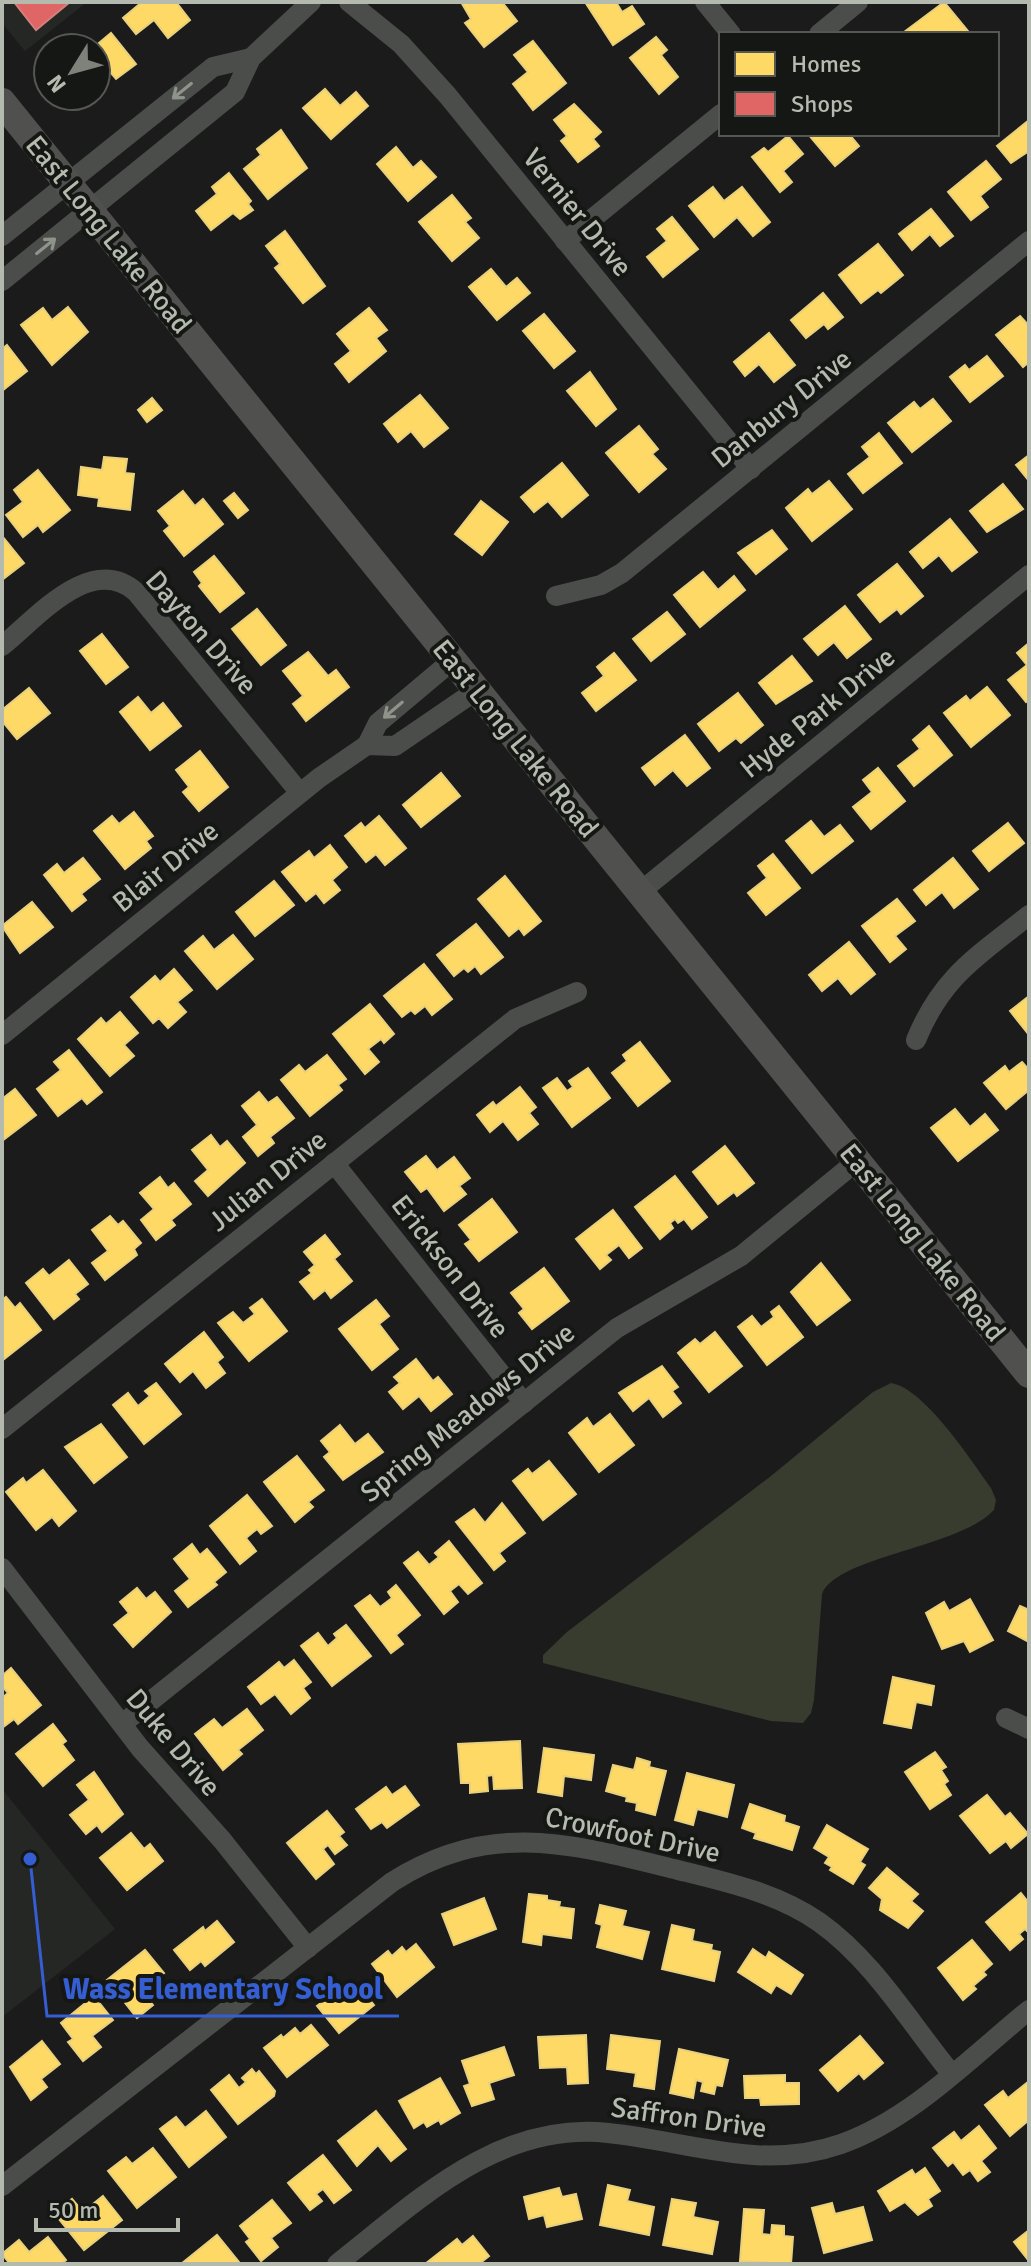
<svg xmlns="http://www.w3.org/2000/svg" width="1031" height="2266" font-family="Signika,sans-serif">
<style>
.built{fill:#252725}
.water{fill:#383c2f}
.homes{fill:#ffd966;stroke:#e8d07c;stroke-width:2}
.shops{fill:#e06666;stroke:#d37f7c;stroke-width:2}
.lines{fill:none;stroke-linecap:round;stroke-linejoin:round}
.street{stroke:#4b4d4a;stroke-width:20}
.secondary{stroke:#50514e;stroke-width:28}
.oneway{stroke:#8f948b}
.labels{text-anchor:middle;stroke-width:8;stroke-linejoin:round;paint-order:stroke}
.street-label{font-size:28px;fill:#b4baae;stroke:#151715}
.leader{fill:none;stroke:#345ed2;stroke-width:3}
.callout-dot{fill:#345ed2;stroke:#151715;stroke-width:3}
.callout-label{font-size:30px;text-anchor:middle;font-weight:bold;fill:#345ed2;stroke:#151715;stroke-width:8;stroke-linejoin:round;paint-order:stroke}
</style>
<rect width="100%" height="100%" fill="#1b1b1b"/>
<g class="built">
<polygon points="2,2 87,2 25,51 2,23"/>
<polygon points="2,1789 115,1929 2,2017"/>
</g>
<path class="water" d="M891,1383c33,5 80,77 100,105l5,12 -2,10c-35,38 -157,46 -172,84l-8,106 -3,13 -8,10 -32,-2 -228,-58v-8l24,-23 204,-156 102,-84z"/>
<g class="homes">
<polygon points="142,2 176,2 190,20 168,38 154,20 136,34 123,18"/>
<polygon points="461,2 502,2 517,21 484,47 465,23 471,19"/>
<polygon points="585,2 616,2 622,12 632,6 644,24 613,45"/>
<polygon points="944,2 968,31 964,34 904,32"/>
<polygon points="111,33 136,64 116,79 106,67 96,76 96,48 93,48"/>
<polygon points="656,37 667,50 661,55 678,77 659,94 630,58"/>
<polygon points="533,41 566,83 533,110 513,84 528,72 514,55"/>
<polygon points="325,89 340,106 356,92 368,106 331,139 303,108"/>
<polygon points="574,104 601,132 593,139 599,146 578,162 561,141 567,136 554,120"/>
<polygon points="1029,120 1029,151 1011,163 997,146"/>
<polygon points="281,130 307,168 268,199 244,169 261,155 257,149"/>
<polygon points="808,134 849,134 859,146 835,166"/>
<polygon points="788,136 803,154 783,171 792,182 780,192 752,157 764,148 768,152"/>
<polygon points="396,147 413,168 421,161 436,177 408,201 377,164"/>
<polygon points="986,161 1001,179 980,196 988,207 971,220 948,192"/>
<polygon points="229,173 251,201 248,204 253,210 240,219 233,213 211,230 196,211 217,194 212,187"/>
<polygon points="713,187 724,201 742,187 770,222 753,236 737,217 714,237 689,206"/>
<polygon points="452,195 471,218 465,222 479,238 452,261 419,222"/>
<polygon points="931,209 953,236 940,246 930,234 912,250 899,234"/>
<polygon points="672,217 698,249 663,277 647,257 667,241 657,229"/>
<polygon points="285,231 325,286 303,303 275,268 280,264 266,246"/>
<polygon points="878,244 903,275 881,293 878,290 861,303 839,275"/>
<polygon points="491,269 506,287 517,278 530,293 497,320 469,287"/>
<polygon points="823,293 843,317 828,329 824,324 806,338 791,320"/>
<polygon points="68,307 88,332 52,365 21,325 43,308 52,320"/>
<polygon points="369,308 387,330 376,338 386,351 349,382 335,364 351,351 337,334"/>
<polygon points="544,314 575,351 554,368 523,331"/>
<polygon points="1020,316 1029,326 1029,362 1023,367 996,335"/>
<polygon points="769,333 795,365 774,382 759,364 745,376 734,362"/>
<polygon points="7,345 27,371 2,391 2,349"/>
<polygon points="987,356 1003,376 970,402 950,377 965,365 969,370"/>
<polygon points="590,372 616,409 596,426 567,391"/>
<polygon points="420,395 448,428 424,447 411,431 398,442 384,424"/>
<polygon points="152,398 162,410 147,422 138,410"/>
<polygon points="933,399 951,421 912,452 888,423 914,402 920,409"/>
<polygon points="639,426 658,449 652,454 666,469 639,492 606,453"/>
<polygon points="879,433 902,463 863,493 848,474 870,457 862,447"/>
<polygon points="1029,455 1029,481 1016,465"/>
<polygon points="104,457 127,459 125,473 134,474 130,510 98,506 99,498 78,495 81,467 102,470"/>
<polygon points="562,463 588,495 562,517 548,501 534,512 521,497"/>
<polygon points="38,470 70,510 43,532 38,525 23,537 6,515 23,502 14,490"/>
<polygon points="829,481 852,509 812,541 786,508 808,489 812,494"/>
<polygon points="1003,484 1023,509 987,532 970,511"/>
<polygon points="183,491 195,506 203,499 223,524 184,556 164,531 170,526 158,511"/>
<polygon points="234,493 248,510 238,518 224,501"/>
<polygon points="481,501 508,522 482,555 455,534"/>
<polygon points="950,519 977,552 952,571 939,555 923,568 910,552"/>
<polygon points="772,530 787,549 756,574 738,553"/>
<polygon points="2,536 24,563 2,580"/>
<polygon points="214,556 244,593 220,612 199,586 202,583 194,572"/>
<polygon points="897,564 923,596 901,614 897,609 880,622 858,595"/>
<polygon points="703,572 718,590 734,576 745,590 700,627 674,595"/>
<polygon points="845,606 871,639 847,658 834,642 818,655 804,639"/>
<polygon points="257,609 286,645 261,665 232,629"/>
<polygon points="667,612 685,634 651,661 633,639"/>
<polygon points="102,634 128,667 106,684 80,651"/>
<polygon points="1029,643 1029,699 1026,702 1008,680 1027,665 1017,653"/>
<polygon points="308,652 328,676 336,670 349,687 306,721 293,704 303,696 283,671"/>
<polygon points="614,653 636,680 596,711 582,693 604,676 597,667"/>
<polygon points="792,656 812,681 776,704 759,683"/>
<polygon points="987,687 1010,715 971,747 944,713 966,696 970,701"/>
<polygon points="29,688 50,713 17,739 2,721 2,710"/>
<polygon points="738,693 763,725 741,743 736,738 719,751 698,724"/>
<polygon points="138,697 151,713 163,703 181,726 150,750 120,712"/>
<polygon points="929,726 952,755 914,786 898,766 920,749 913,740"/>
<polygon points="685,735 710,768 687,786 673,770 655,785 642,768"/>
<polygon points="200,751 228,787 199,811 183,792 189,787 176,770"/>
<polygon points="878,768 905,801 871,829 853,807 872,792 863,780"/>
<polygon points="441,773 460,796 421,827 403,805"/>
<polygon points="134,812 153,836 146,841 151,848 125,869 94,831 112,816 119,824"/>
<polygon points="379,816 406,848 385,865 376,854 366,862 345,836 361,823 365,828"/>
<polygon points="811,821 824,837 840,825 853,841 812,873 786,841"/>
<polygon points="1008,823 1024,843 989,871 973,851"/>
<polygon points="330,845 347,867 332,880 340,890 324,903 316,893 306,901 282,872 309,851 314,858"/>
<polygon points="773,854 800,888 766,915 748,893 767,878 758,866"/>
<polygon points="83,858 100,879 81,894 86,900 72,911 44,875 57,864 64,873"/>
<polygon points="953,858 978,889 954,908 942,892 926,905 914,890"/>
<polygon points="505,876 541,921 524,935 519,928 509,936 478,899"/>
<polygon points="274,881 294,905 255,936 236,912"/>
<polygon points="897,899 915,921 895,936 906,949 890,962 862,926"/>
<polygon points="32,902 53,927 20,953 2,926"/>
<polygon points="476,924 503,957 481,974 475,966 468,972 464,968 454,976 437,955"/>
<polygon points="233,935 253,959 217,989 185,951 203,936 214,950"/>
<polygon points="849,942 875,974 851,994 838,978 822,991 809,975"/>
<polygon points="424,964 452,999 432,1015 425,1006 415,1014 411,1010 402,1017 384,996"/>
<polygon points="174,969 192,990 177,1002 186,1012 168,1028 159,1018 153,1023 131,997 155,976 160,982"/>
<polygon points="1029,996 1029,1035 1010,1011"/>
<polygon points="370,1004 394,1034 384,1043 381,1039 368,1049 379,1062 365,1074 333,1034"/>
<polygon points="120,1012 138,1033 124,1045 134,1056 110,1076 78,1039 101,1018 106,1024"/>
<polygon points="640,1042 670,1081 638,1106 612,1073 627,1061 623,1055"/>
<polygon points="69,1050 102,1092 87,1104 82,1098 58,1116 37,1089 61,1070 54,1062"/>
<polygon points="327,1055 346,1079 338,1085 342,1090 310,1116 281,1080 299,1065 305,1072"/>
<polygon points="1022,1062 1029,1070 1029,1090 1006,1109 984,1083 1005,1066 1009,1072"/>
<polygon points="588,1068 610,1098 572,1127 543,1088 557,1078 567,1091 573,1087 569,1081"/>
<polygon points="520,1087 536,1107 529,1113 538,1124 518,1140 503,1121 490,1132 477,1115 493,1102 496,1106"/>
<polygon points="15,1089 36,1115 2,1141 2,1099"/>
<polygon points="259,1092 268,1103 277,1097 294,1118 270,1137 274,1143 258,1156 243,1137 257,1125 242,1106"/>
<polygon points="955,1109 970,1127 985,1114 998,1130 958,1161 931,1128"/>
<polygon points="211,1135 220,1147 227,1141 245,1163 208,1196 195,1181 208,1170 192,1150"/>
<polygon points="725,1146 754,1183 737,1196 734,1192 718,1204 693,1172"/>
<polygon points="426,1156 437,1170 454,1157 470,1178 459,1186 466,1194 444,1211 427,1188 421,1192 405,1172"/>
<polygon points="675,1176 707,1217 692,1229 684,1219 678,1223 675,1219 670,1223 673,1228 660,1239 635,1207"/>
<polygon points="160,1177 168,1188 174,1183 191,1204 171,1220 175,1225 156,1240 141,1220 154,1209 140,1193"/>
<polygon points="492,1199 517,1232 479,1261 465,1244 471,1240 459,1225"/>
<polygon points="613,1210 642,1248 629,1258 619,1245 606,1255 611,1260 600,1269 576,1239"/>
<polygon points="110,1216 118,1225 123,1221 141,1243 134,1249 137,1255 105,1280 92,1263 108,1251 92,1230"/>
<polygon points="325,1235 340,1254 334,1259 352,1281 331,1298 325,1290 314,1299 300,1282 312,1273 309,1270 315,1265 304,1252"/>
<polygon points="69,1260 88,1284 75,1294 79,1299 54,1319 26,1283 43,1269 49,1276"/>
<polygon points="821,1263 850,1300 817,1325 791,1292"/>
<polygon points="544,1268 569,1301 532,1329 519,1313 524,1309 511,1293"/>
<polygon points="6,1297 15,1308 20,1303 41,1330 3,1360 2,1300"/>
<polygon points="262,1299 287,1331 249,1361 218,1323 233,1312 243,1323 255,1314 250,1308"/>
<polygon points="376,1300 389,1316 379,1324 398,1349 372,1370 339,1329"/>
<polygon points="779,1306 803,1337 767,1365 738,1327 752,1316 761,1327 774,1317 771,1312"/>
<polygon points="204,1332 223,1357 217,1362 225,1373 206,1388 193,1371 180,1382 165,1364"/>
<polygon points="715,1332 742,1366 709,1392 678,1353 695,1339 700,1344"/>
<polygon points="416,1359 433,1381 438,1377 452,1394 431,1411 419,1396 403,1409 389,1392 400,1383 394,1377"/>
<polygon points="662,1366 678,1387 672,1391 681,1403 663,1417 649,1398 633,1411 619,1393"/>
<polygon points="156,1383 181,1414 144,1444 113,1405 128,1393 138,1406 150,1396 145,1391"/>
<polygon points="610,1414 634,1445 599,1472 569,1433 587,1418 593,1427"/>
<polygon points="101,1424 127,1457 94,1483 65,1447"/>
<polygon points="340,1425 355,1444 368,1434 383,1452 343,1480 324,1457 330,1452 321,1441"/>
<polygon points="297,1456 324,1490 308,1502 313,1507 295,1522 264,1482"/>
<polygon points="549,1461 576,1494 543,1520 513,1481 528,1469 532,1474"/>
<polygon points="43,1470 76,1511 59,1526 52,1517 36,1530 6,1492 23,1478 26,1483"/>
<polygon points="247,1495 272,1526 261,1534 257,1529 246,1538 256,1551 240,1564 210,1526"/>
<polygon points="502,1503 525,1533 499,1553 505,1561 494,1570 456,1522 474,1509 485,1523"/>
<polygon points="449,1541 482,1583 468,1594 459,1584 450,1591 458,1602 444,1614 404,1563 418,1552 429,1565 439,1557 435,1553"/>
<polygon points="192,1544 200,1555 207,1549 226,1572 214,1582 217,1585 188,1607 175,1591 190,1579 174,1559"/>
<polygon points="396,1585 420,1615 396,1635 403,1644 391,1653 355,1606 370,1595 380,1607 392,1598 388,1592"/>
<polygon points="137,1588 146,1599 155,1592 171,1612 133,1647 114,1625 129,1613 120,1602"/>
<polygon points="970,1599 993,1640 970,1652 964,1641 942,1649 926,1613 944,1602 949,1611"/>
<polygon points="1020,1606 1029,1610 1029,1642 1008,1631"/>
<polygon points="346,1625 371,1656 332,1686 301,1646 318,1633 328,1646 337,1638 334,1634"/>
<polygon points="294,1660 311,1682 303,1688 310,1698 291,1714 275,1694 261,1704 248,1687 279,1662 284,1668"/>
<polygon points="11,1668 41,1705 18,1724 14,1719 2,1728 2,1698 8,1693 2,1686 2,1676"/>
<polygon points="893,1677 934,1686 931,1705 916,1702 911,1728 884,1723"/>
<polygon points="247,1709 263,1730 238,1750 242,1754 223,1770 195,1734 214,1719 222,1728"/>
<polygon points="53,1724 66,1741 62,1744 74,1760 43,1786 16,1754"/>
<polygon points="520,1741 522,1788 494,1789 493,1775 487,1776 488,1791 470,1793 470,1783 461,1783 458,1744"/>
<polygon points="544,1748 594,1755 591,1780 564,1776 562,1796 538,1792"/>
<polygon points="935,1752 946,1767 941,1770 948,1781 944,1784 951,1795 930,1809 905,1772"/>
<polygon points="637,1758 650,1762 649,1767 666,1771 655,1815 636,1810 637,1803 626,1801 627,1797 606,1791 613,1765 634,1770"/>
<polygon points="94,1772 123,1814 102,1832 97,1825 86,1834 70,1815 89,1800 77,1785"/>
<polygon points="687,1773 734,1785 727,1817 697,1809 693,1825 675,1820"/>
<polygon points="405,1786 419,1805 387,1828 382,1822 371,1829 356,1809 386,1787 392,1795"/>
<polygon points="987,1795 1005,1817 1010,1813 1028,1834 1011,1848 1006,1841 990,1853 960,1816"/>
<polygon points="750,1804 785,1816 784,1822 799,1827 792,1850 754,1838 756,1833 742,1828"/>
<polygon points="327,1811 344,1832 339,1836 347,1845 335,1854 328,1845 323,1849 334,1864 316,1879 287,1843"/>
<polygon points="827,1825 868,1849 860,1862 865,1865 853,1884 830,1870 832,1867 825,1863 829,1857 814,1848"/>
<polygon points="131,1833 144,1849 150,1844 163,1861 127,1890 100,1858"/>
<polygon points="887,1868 918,1894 911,1901 923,1911 908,1928 880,1910 882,1899 869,1888"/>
<polygon points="1021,1893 1029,1903 1029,1933 1025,1929 1019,1934 1023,1939 1010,1950 986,1922"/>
<polygon points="529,1894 547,1896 547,1900 560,1902 559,1907 574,1909 571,1938 542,1934 541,1945 523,1942"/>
<polygon points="484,1898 496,1929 454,1945 442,1914"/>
<polygon points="600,1905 626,1911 622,1926 649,1932 642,1959 597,1947 602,1925 596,1923"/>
<polygon points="217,1921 234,1942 205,1966 201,1961 190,1970 174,1950 203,1927 205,1931"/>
<polygon points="672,1925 694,1930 692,1941 712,1945 711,1950 720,1952 714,1981 662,1969"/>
<polygon points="972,1940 992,1964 983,1972 986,1975 973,1986 976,1989 963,2000 938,1968"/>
<polygon points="416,1944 434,1967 397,1997 372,1964 388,1951 392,1956 402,1947 406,1952"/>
<polygon points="753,1949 766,1958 769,1952 803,1975 791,1994 776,1985 771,1993 738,1972"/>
<polygon points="145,1950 164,1973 155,1980 158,1984 145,1995 153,2005 137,2018 107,1980"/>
<polygon points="356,1983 374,2005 339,2033 317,2006 331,1995 336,2000"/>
<polygon points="94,1996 113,2020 92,2036 101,2047 83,2061 68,2042 73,2039 61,2023"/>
<polygon points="311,2025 328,2045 287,2077 264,2048 281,2035 283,2038 295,2028 300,2034"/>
<polygon points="586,2035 588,2083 568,2084 567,2067 540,2068 538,2037"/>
<polygon points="611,2035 660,2041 654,2089 634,2086 636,2073 607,2069"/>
<polygon points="860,2036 883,2063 864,2079 859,2073 838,2091 820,2070"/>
<polygon points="42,2041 60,2064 41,2079 47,2087 31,2100 10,2067"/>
<polygon points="504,2047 514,2075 489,2083 494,2099 472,2106 464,2086 470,2084 462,2061"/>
<polygon points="679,2049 728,2060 722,2086 716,2085 714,2094 701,2091 703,2082 696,2080 693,2098 670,2093"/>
<polygon points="252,2069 256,2074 259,2071 275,2091 274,2096 238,2124 211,2090 229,2075 239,2088 246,2082 242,2078"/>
<polygon points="785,2075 785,2083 799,2083 799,2104 761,2105 760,2098 745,2098 744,2076"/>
<polygon points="440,2078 460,2113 441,2124 439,2120 427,2127 424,2122 414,2128 399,2101"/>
<polygon points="1029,2081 1029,2120 1010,2136 985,2105 1003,2091 1008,2098"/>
<polygon points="206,2111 226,2137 189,2167 160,2129 176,2117 185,2128"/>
<polygon points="376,2111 406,2149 391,2161 378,2145 357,2166 338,2141"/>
<polygon points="979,2126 996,2148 981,2161 990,2172 978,2181 970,2170 963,2175 953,2162 948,2166 933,2148 954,2132 961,2141"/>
<polygon points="153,2148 176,2177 137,2208 108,2171 126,2157 132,2164"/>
<polygon points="323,2155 351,2190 334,2203 323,2189 316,2194 322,2201 310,2210 288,2183"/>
<polygon points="925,2168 940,2191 928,2199 932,2206 918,2215 905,2202 890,2211 878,2191 912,2170 915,2175"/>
<polygon points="608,2185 630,2190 627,2201 654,2207 649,2235 600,2225"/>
<polygon points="559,2188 562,2197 576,2194 582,2219 547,2227 544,2215 529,2219 524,2197"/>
<polygon points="103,2196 122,2220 84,2250 54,2213 72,2199 83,2212"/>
<polygon points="672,2199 696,2203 693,2217 718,2222 712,2254 663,2245"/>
<polygon points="272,2200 291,2223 271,2238 278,2247 261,2261 246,2242 250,2239 240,2226"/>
<polygon points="832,2203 835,2214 863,2207 872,2240 824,2253 812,2208"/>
<polygon points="744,2209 764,2210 762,2234 771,2235 772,2225 784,2226 784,2236 793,2237 791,2264 740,2261"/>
<polygon points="1029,2230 1029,2261 1014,2242"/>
<polygon points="217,2235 239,2262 236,2264 181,2264"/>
<polygon points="473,2236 489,2256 479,2264 425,2264 457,2239 462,2245"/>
<polygon points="48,2237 66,2260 61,2264 10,2264 2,2254 19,2240 29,2252"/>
</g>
<polygon class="shops" points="14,2 70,2 36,30"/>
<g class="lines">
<g class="street">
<polyline points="349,2 401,44 448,96 751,469"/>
<polyline points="705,2 731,34"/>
<polyline points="819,34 858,2"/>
<polyline points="2,236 213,67 251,58"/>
<polyline points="565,241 721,114"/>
<polyline points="2,281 235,92 251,58 311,2"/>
<polyline points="556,596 601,585 622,573 1029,241"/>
<path d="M2,646c34,-27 89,-94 134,-54l164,201"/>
<polyline points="453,660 378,723 367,745 395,746 477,690"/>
<polyline points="640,892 1029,575"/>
<polyline points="2,1035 319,778 367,745"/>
<path d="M916,1040c26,-64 62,-84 113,-125"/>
<polyline points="334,1163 524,1403"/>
<polyline points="2,1429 515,1019 577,992"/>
<polyline points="2,1568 140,1748 222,1840 308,1948"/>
<polyline points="1006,1718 1029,1729"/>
<polyline points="122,1724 617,1328 741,1256 857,1161"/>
<path d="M2,2186l390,-304c99,-63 180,-38 286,-12 49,12 99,23 141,52 54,38 91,101 132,151"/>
<path d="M337,2264c79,-62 161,-143 271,-131 80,8 153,39 233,11 71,-25 130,-87 188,-134"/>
</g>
<polyline class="secondary" points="2,102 1029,1374"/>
</g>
<defs><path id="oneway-shaft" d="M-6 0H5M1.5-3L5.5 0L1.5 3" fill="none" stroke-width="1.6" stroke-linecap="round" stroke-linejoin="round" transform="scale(2)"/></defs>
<g class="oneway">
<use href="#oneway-shaft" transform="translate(182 91) rotate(141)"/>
<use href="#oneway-shaft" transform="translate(46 246) rotate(-39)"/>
<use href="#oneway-shaft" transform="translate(393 710) rotate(140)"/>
</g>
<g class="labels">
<g class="street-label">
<text transform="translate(578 212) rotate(51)" y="10">Vernier Drive</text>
<text transform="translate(109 234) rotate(51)" y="10">East Long Lake Road</text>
<text transform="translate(781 408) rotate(-39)" y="10">Danbury Drive</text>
<text transform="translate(202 632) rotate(49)" y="10">Dayton Drive</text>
<text transform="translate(817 712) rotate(-39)" y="10">Hyde Park Drive</text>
<text transform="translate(516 738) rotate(51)" y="10">East Long Lake Road</text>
<text transform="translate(165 866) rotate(-39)" y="10">Blair Drive</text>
<text transform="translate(267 1180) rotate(-39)" y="10">Julian Drive</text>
<text transform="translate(923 1242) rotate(51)" y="10">East Long Lake Road</text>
<text transform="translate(451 1266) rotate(52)" y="10">Erickson Drive</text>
<text transform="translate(467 1412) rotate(-39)" y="10">Spring Meadows Drive</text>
<text transform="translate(174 1742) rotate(50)" y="10">Duke Drive</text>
<text transform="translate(633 1834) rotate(12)" y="10">Crowfoot Drive</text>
<text transform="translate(689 2117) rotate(8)" y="10">Saffron Drive</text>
</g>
</g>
<path class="leader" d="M30 1859L47 2016H399"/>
<circle class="callout-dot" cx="30" cy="1859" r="8"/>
<g class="callout-label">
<text x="223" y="1999">Wass Elementary School</text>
</g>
<rect width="1031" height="2266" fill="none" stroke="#b4baae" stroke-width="8"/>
<rect x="719" y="32" width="280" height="104" fill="#151715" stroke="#555852" stroke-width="2"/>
<rect x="735" y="52" width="40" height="24" fill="#ffd966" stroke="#555852" stroke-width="2"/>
<text x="791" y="72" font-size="24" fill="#b4baae">Homes</text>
<rect x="735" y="92" width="40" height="24" fill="#e06666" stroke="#555852" stroke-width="2"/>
<text x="791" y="112" font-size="24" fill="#b4baae">Shops</text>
<g transform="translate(72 72) rotate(233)"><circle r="38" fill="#151715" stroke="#555852" stroke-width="2"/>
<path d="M0-6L14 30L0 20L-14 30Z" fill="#7e827b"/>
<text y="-12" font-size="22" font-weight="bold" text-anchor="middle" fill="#b4baae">N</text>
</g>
<path d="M36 2218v12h142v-12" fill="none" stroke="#b4baae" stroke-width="4"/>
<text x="48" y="2218" font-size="24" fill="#b4baae" stroke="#151715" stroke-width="6" paint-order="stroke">50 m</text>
</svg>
